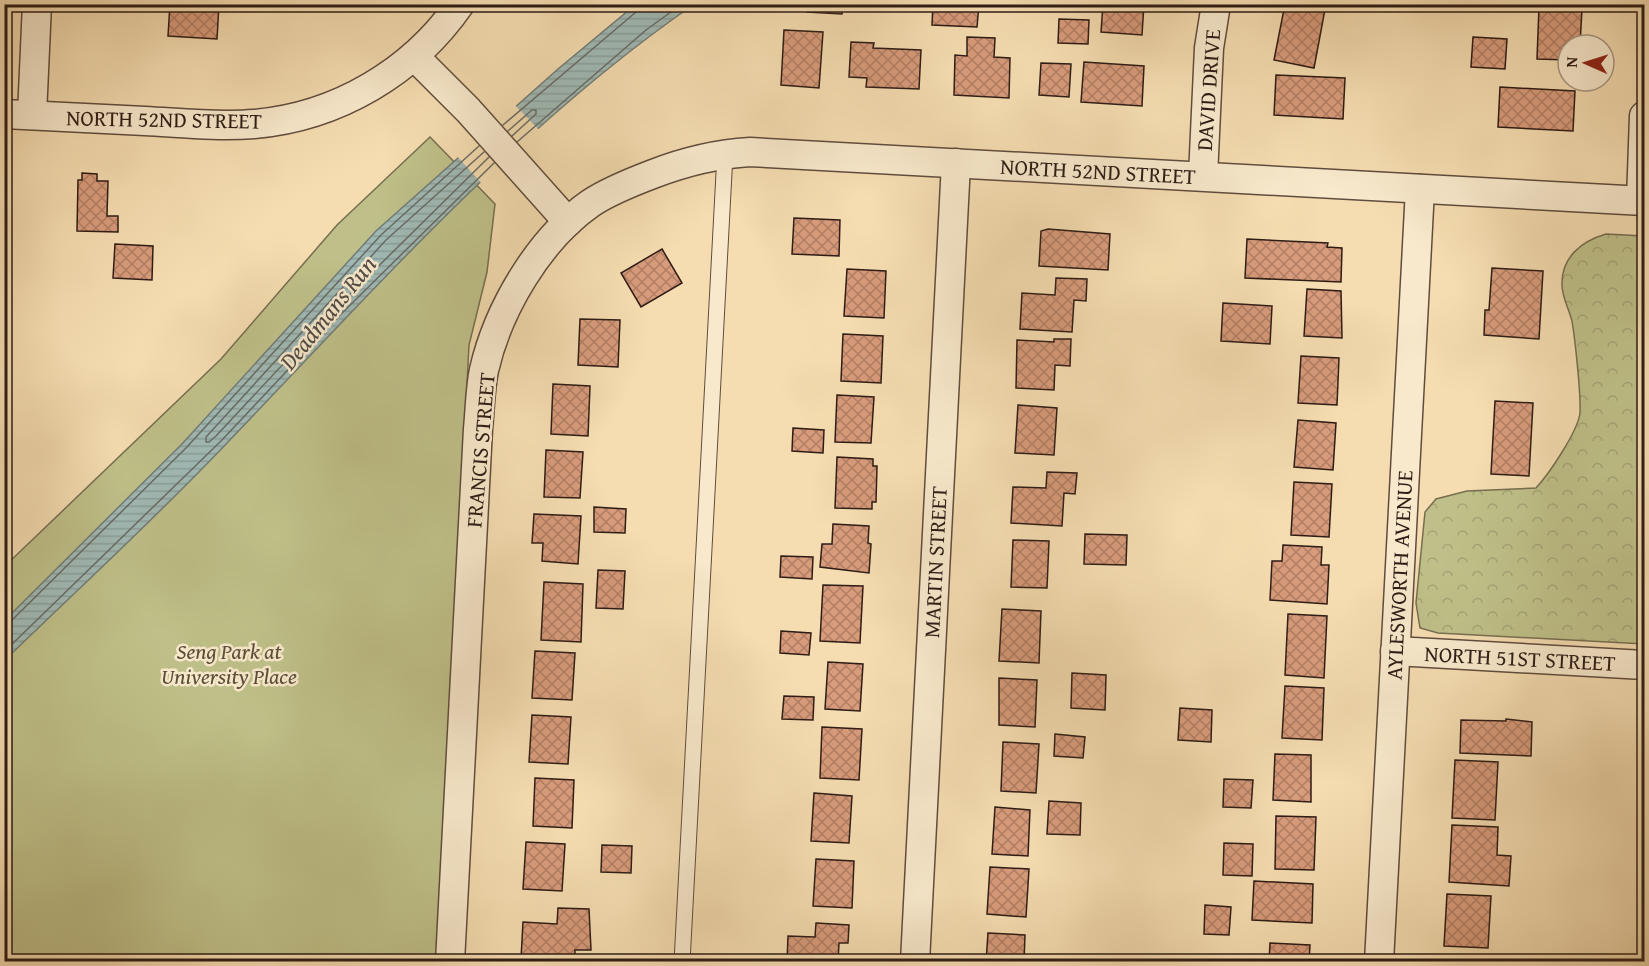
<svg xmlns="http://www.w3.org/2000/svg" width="1649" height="966" font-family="'Gentium Book Plus',serif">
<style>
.forest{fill:url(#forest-crowns);stroke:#766e50;stroke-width:1.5}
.green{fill:#bfc089;stroke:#766e50;stroke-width:1.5}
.water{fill:url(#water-rules);stroke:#727b76;stroke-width:1.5}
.pier{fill:#f5ddb1}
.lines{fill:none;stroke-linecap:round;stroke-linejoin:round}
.shore{stroke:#676b66;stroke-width:1.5}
.building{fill:url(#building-cross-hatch);stroke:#2e1c16;stroke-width:1.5}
.service-casing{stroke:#604c3d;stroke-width:17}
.minor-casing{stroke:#604c3d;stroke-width:31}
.service{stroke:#f8e9cc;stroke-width:15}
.minor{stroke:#f8e9cc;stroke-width:28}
.labels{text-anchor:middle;stroke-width:5;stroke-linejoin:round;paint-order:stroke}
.street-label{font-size:22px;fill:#2e1c16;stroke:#f8e9cc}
.park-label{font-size:22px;font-style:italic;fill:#5a4d38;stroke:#f8e9cc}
.water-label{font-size:24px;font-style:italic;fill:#504b46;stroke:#f8e9cc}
</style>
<defs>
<pattern id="forest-crowns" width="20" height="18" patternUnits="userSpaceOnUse" patternTransform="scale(1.5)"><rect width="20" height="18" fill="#bfc089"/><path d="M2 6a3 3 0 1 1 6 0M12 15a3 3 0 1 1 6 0" fill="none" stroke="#a4a476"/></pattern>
<pattern id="water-rules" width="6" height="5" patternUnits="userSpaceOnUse" patternTransform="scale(1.5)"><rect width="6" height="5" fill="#a0bab6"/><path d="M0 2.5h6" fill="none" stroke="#8a9f9c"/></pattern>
<pattern id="building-cross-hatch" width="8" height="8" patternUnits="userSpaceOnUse" patternTransform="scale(1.5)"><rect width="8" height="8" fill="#d89b7b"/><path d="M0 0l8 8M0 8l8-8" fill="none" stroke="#b07e64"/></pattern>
</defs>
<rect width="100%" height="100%" fill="#f5ddb1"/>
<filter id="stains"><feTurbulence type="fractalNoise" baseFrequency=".00333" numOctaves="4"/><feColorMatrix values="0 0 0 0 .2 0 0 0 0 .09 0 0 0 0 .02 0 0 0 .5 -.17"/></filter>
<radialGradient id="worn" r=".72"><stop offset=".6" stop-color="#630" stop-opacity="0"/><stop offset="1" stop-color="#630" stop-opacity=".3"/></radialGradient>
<path class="forest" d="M1606,234l38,2v408l-206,-11 -18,-5 -4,-25 9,-91 11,-13 31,-8 69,-3c13,-14 42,-57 44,-75 1,-19 -5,-74 -8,-92 -3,-12 -10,-24 -10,-36 -1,-28 20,-44 44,-51z"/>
<polygon class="green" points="430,137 495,204 487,272 469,345 437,961 5,962 5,566 221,359 337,225"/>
<path class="water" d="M635,5h58c-175,121 -319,285 -466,438 -71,75 -148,145 -222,217v-40l177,-176 194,-213 182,-162z"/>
<polygon class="pier" points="514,104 541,132 483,185 456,155"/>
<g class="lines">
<g class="shore">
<polyline points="503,125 636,12 639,4"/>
<polyline points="508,131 532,110 536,110 536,114 512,136"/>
<polyline points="517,142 646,30 682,4"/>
<polyline points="484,152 386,240 206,437 206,442 209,442 216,436 327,317 489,157"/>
<polyline points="4,623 11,621 186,448 381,235 479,146"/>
<polyline points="4,652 221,441 333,322 494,163"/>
</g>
</g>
<g class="building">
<polygon points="170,4 219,4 217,39 168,36"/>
<polygon points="807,4 843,4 842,14 807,12"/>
<polygon points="933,4 979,4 977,27 932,25"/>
<polygon points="1103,4 1144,4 1142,35 1101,32"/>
<polygon points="1285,4 1326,4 1314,68 1274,60"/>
<polygon points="1539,7 1582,9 1580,45 1568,45 1568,60 1537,59"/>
<polygon points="1059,19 1089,20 1088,44 1058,43"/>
<polygon points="784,30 823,32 819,88 781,85"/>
<polygon points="967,37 995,38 994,57 1010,58 1009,98 954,95 955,55 967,56"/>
<polygon points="1473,37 1507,39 1505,69 1471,67"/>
<polygon points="851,42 874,43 873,48 921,50 919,89 866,87 867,78 849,77"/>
<polygon points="1084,62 1144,66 1142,106 1081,102"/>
<polygon points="1041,63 1071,64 1069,97 1039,95"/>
<polygon points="1276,75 1345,78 1343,119 1274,115"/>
<polygon points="1500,87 1575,91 1573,131 1498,127"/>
<polygon points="82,173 97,174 97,181 108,181 107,216 118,216 118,232 77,231 78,180 82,180"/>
<polygon points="794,218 840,220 839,256 792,254"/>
<polygon points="1048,229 1110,234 1108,270 1039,266 1041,231"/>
<polygon points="1247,239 1328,243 1327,247 1342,248 1341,282 1245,278"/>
<polygon points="115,244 153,246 152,280 113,278"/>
<polygon points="662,249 682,283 641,307 621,273"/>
<polygon points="1492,268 1543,271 1539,339 1484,335 1485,310 1489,310"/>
<polygon points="847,269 886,271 884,318 844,316"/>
<polygon points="1056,278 1087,279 1086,301 1074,300 1072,332 1020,329 1022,293 1055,295"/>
<polygon points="1307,289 1341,291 1342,338 1304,336"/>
<polygon points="1223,303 1272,306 1270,344 1221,341"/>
<polygon points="580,319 620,320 618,367 578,365"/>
<polygon points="843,334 883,336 881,383 841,381"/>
<polygon points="1054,339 1071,339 1070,366 1055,365 1054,390 1016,388 1017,340 1054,342"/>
<polygon points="1301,356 1339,358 1337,405 1298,403"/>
<polygon points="553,384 590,386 588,436 551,434"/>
<polygon points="837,395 874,397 871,443 835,442"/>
<polygon points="1495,401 1533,403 1529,476 1491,474"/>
<polygon points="1018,405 1057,408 1054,455 1015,453"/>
<polygon points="1298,420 1336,423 1333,470 1294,467"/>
<polygon points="793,428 824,430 823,453 792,451"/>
<polygon points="546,450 583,452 580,498 544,497"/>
<polygon points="837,457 873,459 873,466 877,466 876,502 872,502 872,509 835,508"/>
<polygon points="1047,472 1077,473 1075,494 1064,493 1062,526 1011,523 1013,487 1046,488"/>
<polygon points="1294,482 1332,484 1329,537 1291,535"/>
<polygon points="594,507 626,509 625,533 594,532"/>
<polygon points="534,514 581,516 578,564 542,561 543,543 532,543"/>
<polygon points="833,524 869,526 868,543 871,544 869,573 820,567 822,544 832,544"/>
<polygon points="1085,534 1127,535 1126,565 1084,564"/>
<polygon points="1013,540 1049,541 1047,588 1011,587"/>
<polygon points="1283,545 1322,547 1321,565 1329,565 1327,604 1270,600 1272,561 1282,561"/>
<polygon points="781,556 813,557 812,579 780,577"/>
<polygon points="598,570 625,571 623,609 596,608"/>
<polygon points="544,582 583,584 581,642 541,640"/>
<polygon points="823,585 863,586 860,643 820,641"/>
<polygon points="1002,609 1041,611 1039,663 999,661"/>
<polygon points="1288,614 1327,616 1324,678 1285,675"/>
<polygon points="781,631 811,633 809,655 780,653"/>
<polygon points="535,651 575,653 572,700 532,698"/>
<polygon points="828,662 863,664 860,711 825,709"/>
<polygon points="1072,673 1106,675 1105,710 1071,708"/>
<polygon points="999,678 1037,680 1035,727 999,725"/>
<polygon points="1285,686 1324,688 1322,740 1282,738"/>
<polygon points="784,696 814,697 813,720 782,719"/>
<polygon points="1180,708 1212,710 1211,742 1178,740"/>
<polygon points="532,715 571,717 568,764 529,762"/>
<polygon points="1506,719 1532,722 1531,756 1460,753 1461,720 1506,721"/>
<polygon points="822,727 862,729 859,780 820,778"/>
<polygon points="1055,734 1085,737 1083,758 1054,756"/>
<polygon points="1003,742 1039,744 1036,793 1001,791"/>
<polygon points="1275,754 1311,755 1311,802 1273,800"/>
<polygon points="1455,760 1498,762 1495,820 1452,818"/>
<polygon points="535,778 574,780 572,828 533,826"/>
<polygon points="1224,779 1253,780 1251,808 1223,807"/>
<polygon points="814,793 852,796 849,843 811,841"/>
<polygon points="1049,801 1081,803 1080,835 1047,834"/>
<polygon points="995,807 1030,810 1028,856 992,854"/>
<polygon points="1276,816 1316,817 1314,870 1275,869"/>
<polygon points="1452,825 1498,827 1497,855 1511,856 1509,886 1449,882"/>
<polygon points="526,842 565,844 562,891 523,889"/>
<polygon points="1224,843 1253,844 1252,876 1223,875"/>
<polygon points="602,845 632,846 631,873 601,872"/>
<polygon points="816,859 854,861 852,908 813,906"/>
<polygon points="990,867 1029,869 1026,917 987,914"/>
<polygon points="1254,881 1313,884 1312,923 1252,920"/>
<polygon points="1447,894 1491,896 1488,948 1444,946"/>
<polygon points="1205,905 1231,907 1229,935 1204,934"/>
<polygon points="558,908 589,909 591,950 575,950 575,961 521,959 523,922 557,924"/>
<polygon points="816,923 849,925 848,943 839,943 838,962 787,962 788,936 815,937"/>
<polygon points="988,933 1025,935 1024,962 986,962"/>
<polygon points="1270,943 1310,945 1309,962 1269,962"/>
</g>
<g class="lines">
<defs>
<polyline id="service" points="682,962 725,154"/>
<g id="minor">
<polyline points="414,56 468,110 568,222"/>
<path d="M4,114c47,2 94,5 141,7 37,2 73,6 109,3 83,-7 159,-52 206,-120"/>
<polyline points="32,115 37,4"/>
<polyline points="1203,176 1209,48 1216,4"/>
<polyline points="1641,201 1644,116"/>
<polyline points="1395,651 1644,665"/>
<path d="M450,962l28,-533c2,-20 2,-40 6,-59 14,-61 55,-131 107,-167 18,-12 41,-21 62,-29 31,-12 63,-20 97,-22l894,49"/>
<polyline points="915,962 956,163"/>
<polyline points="1379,962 1420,189"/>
</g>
</defs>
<use href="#service" class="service-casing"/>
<use href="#minor" class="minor-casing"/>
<use href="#service" class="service"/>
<use href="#minor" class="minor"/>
</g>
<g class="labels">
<g class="street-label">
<text transform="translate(1208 90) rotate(-86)" y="8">DAVID DRIVE</text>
<text transform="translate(164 119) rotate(1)" y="8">NORTH 52ND STREET</text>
<text transform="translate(1098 171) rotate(3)" y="8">NORTH 52ND STREET</text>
<text transform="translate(480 450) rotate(-85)" y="8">FRANCIS STREET</text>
<text transform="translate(935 562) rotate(-87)" y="8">MARTIN STREET</text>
<text transform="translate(1399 575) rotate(-87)" y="8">AYLESWORTH AVENUE</text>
<text transform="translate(1520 658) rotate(3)" y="8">NORTH 51ST STREET</text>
</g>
<g class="park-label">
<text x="229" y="659">Seng Park at<tspan x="229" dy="25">University Place</tspan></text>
</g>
<g class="water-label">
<text transform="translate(328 313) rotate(-51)" y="8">Deadmans Run</text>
</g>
</g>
<rect width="1649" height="966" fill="none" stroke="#f5ddb1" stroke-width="24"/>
<rect x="6" y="6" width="1637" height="954" fill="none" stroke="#2e1c16" stroke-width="3"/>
<rect x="12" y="12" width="1625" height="942" fill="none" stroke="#2e1c16" stroke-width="1.5"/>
<g transform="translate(1586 63) rotate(273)"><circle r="28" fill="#f8e9cc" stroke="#a79783" stroke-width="1.5"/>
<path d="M0-4.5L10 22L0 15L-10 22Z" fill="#8f2418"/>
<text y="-9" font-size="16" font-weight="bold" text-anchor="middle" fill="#2e1c16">N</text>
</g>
<rect width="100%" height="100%" filter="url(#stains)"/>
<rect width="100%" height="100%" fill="url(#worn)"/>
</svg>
